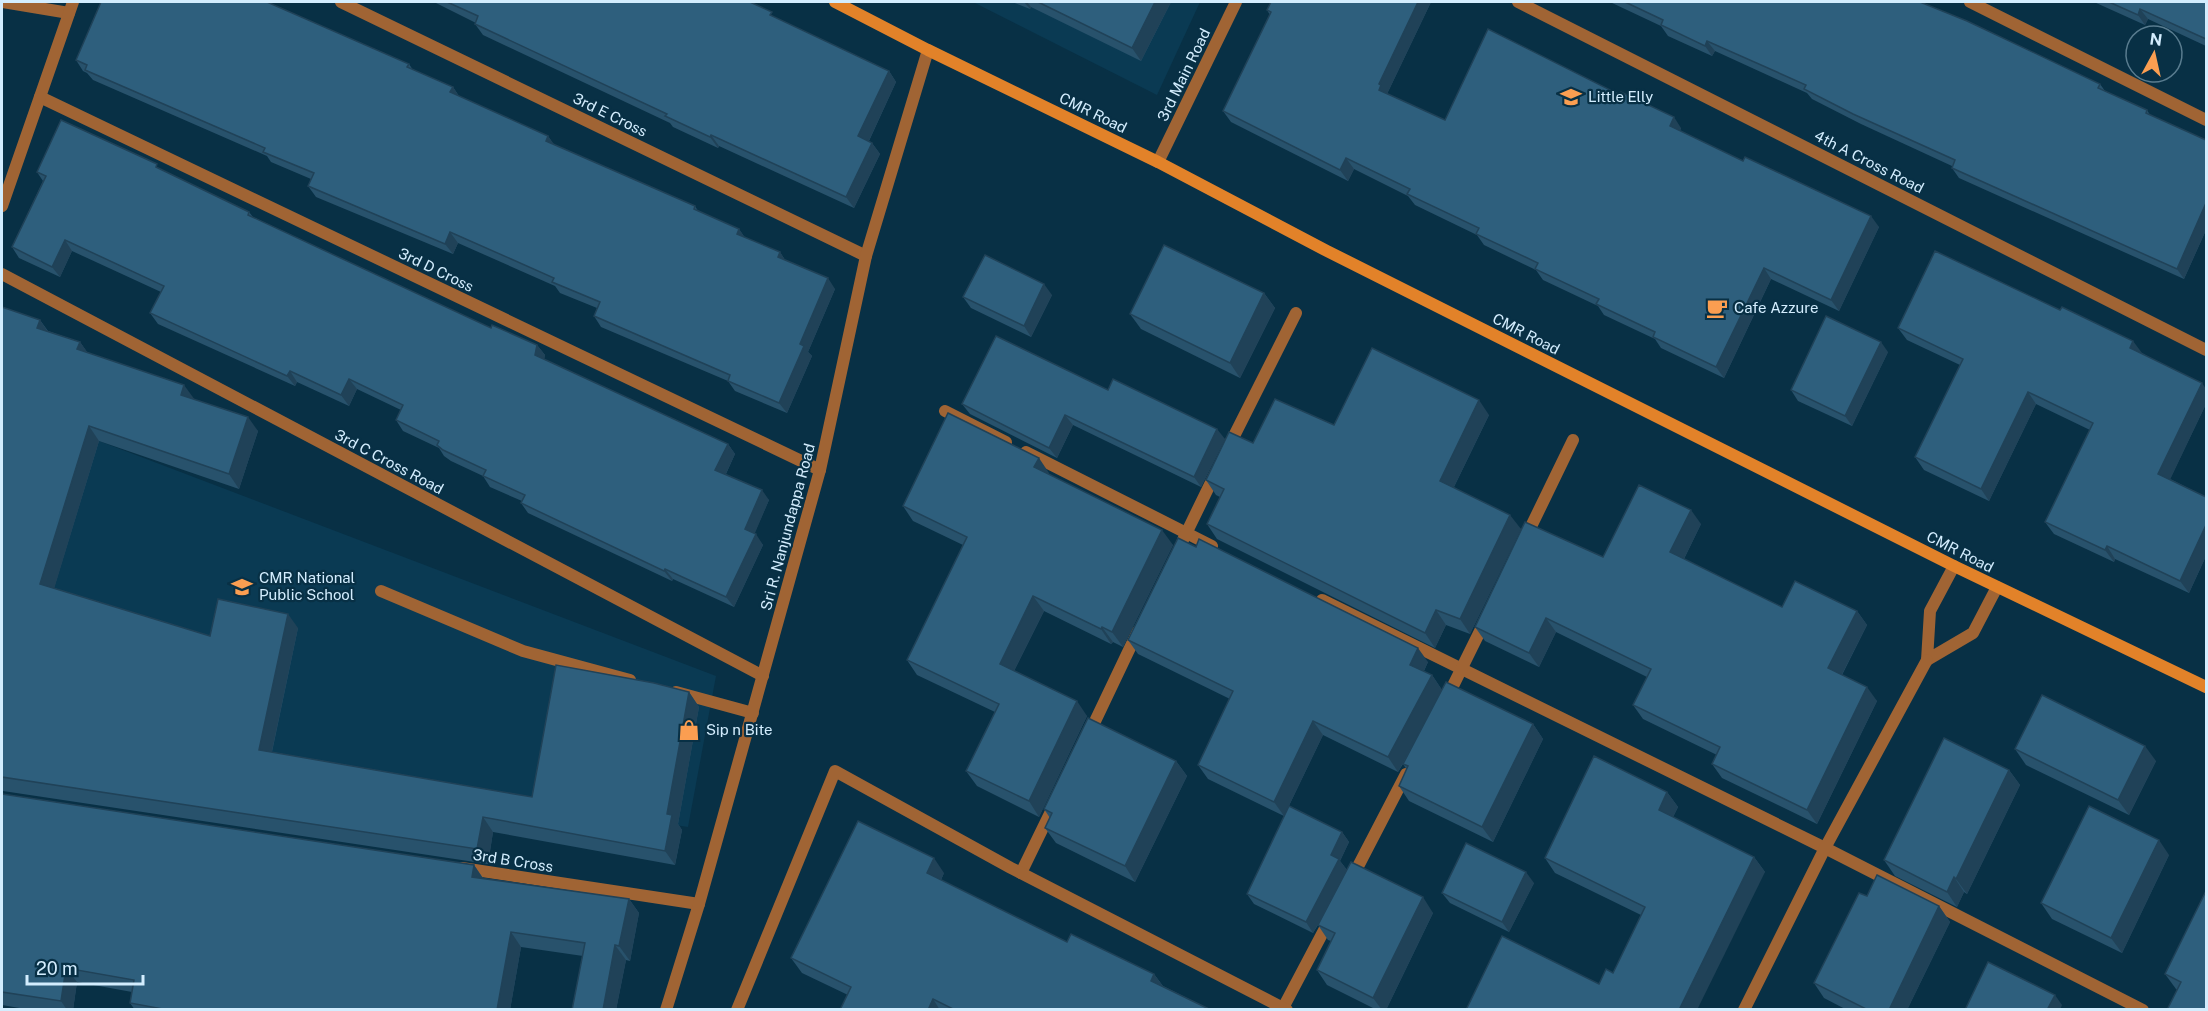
<svg xmlns="http://www.w3.org/2000/svg" width="2208" height="1011" font-family="'Public Sans',sans-serif">
<style>
.built{fill:#0a3a53}
.lines{fill:none;stroke-linecap:round;stroke-linejoin:round}
.lane{stroke:#a06434;stroke-width:12}
.street{stroke:#a06434;stroke-width:12}
.secondary{stroke:#e28229;stroke-width:12}
.wall{fill:#28526c}
.shaded-wall{fill:#204258}
.building{fill:#2e5f7d;stroke:#204258;stroke-width:1.5}
.labels{text-anchor:middle;stroke-width:4.5;stroke-linejoin:round;paint-order:stroke}
.street-label{font-size:15px;fill:#d3edfe;stroke:#083045}
.poi-label{font-size:15px;fill:#d3edfe;stroke:#083045;text-anchor:start}
</style>
<rect width="100%" height="100%" fill="#083045"/>
<g class="built">
<polygon points="973,2 1200,2 1157,95"/>
<polygon points="2,404 716,676 688,827 2,720"/>
</g>
<g class="lines">
<g class="lane">
<polyline points="381,591 523,651 630,680"/>
<polyline points="676,692 753,713"/>
</g>
<g class="street">
<polyline points="3,2 69,13"/>
<polyline points="341,2 866,256"/>
<polyline points="1518,2 2206,350"/>
<polyline points="1970,2 2206,120"/>
<polyline points="40,97 820,470"/>
<polyline points="1158,162 1236,2"/>
<polyline points="2,206 73,2"/>
<polyline points="2,274 763,676"/>
<polyline points="945,411 1006,442"/>
<polyline points="1228,448 1296,313"/>
<polyline points="1026,452 1212,546"/>
<polyline points="1525,539 1573,440"/>
<polyline points="1183,540 1216,472"/>
<polyline points="1954,566 1930,611 1927,660 1973,633 1997,587"/>
<polyline points="1322,600 1825,848 2143,1010"/>
<polyline points="1447,698 1486,619"/>
<polyline points="1089,734 1138,631"/>
<polyline points="462,868 699,904"/>
<polyline points="1021,873 1056,801"/>
<polyline points="1352,878 1406,774"/>
<polyline points="1283,1008 1331,917"/>
<polyline points="666,1010 699,904 820,470 866,256 928,50"/>
<polyline points="737,1010 835,771 1011,868 1287,1010"/>
<polyline points="1744,1010 1825,848 1927,660"/>
</g>
<polyline class="secondary" points="835,2 928,50 1158,162 1327,251 1954,566 2206,687"/>
</g>
<g class="wall">
<polygon points="434,2 750,2 776,18 889,71 896,82 869,141 872,143 880,154 854,208 719,146 718,148 673,127 670,123 483,35 475,24 476,23"/>
<polygon points="1012,2 1171,2 1141,61 1031,7 1030,9"/>
<polygon points="1271,2 1431,2 1387,94 1445,120 1681,128 1680,131 1879,227 1839,311 1771,279 1724,378 1661,348 1655,339 1604,315 1598,306 1543,280 1536,270 1484,245 1477,235 1415,205 1408,196 1354,169 1348,181 1231,122 1223,111 1270,15 1267,10"/>
<polygon points="1610,2 1920,2 2100,84 2105,91 2147,110 2150,115 2206,140 2206,230 2184,279 1959,178 1952,168 1952,166 1861,124 1812,99 1807,93 1715,51 1712,56 1668,36 1661,26"/>
<polygon points="2094,2 2206,2 2206,46 2148,19 2145,25"/>
<polygon points="76,60 409,64 413,70 453,87 459,96 548,136 554,145 695,206 698,211 739,229 745,238 780,252 785,260 835,289 808,352 812,356 787,413 735,391 728,381 601,327 594,316 597,308 560,293 555,286 458,243 453,254 316,197 308,186 311,179 271,162 267,156 93,80 87,73 83,71"/>
<polygon points="161,170 249,212 253,217 491,328 537,345 545,355 544,359 728,444 735,454 726,474 769,500 754,534 763,545 734,607 673,579 672,581 528,513 521,503 522,501 490,487 483,476 451,461 444,456 439,448 403,431 396,420 401,410 357,389 349,406 297,382 295,386 158,324 150,313 161,292 72,251 60,277 19,258 12,247 43,181 37,172"/>
<polygon points="1264,293 1275,308 1240,378 1141,329 1130,314"/>
<polygon points="1052,295 1031,337 971,308 963,297"/>
<polygon points="2,307 40,320 48,331 80,342 87,352 194,399 258,431 239,489 99,441 54,588 210,636 298,628 272,752 532,797 689,692 699,707 678,824 682,830 675,865 493,832 488,864 3,791 2,792"/>
<polygon points="1898,328 2142,353 2206,389 2206,404 2170,479 2206,497 2206,556 2189,593 2115,559 2114,562 2054,534 2045,522 2090,430 2036,404 1989,501 1924,470 1915,457 1960,365 1907,340"/>
<polygon points="1888,352 1852,426 1798,401 1791,390"/>
<polygon points="1108,390 1225,439 1201,487 1073,425 1057,458 970,414 962,404"/>
<polygon points="1489,415 1454,487 1521,529 1470,634 1446,625 1435,648 1217,539 1207,524 1220,497 1216,495 1206,480 1253,443 1334,425"/>
<polygon points="1049,473 1049,474 1173,545 1123,647 1113,642 1111,644 1044,611 1014,671 1087,716 1039,817 977,786 966,771 995,712 917,675 907,660 963,545 913,521 903,506"/>
<polygon points="1701,524 1684,559 1782,607 1857,611 1867,625 1842,675 1877,701 1817,824 1722,778 1712,764 1717,755 1643,719 1633,705 1647,677 1556,632 1539,667 1485,641 1475,627 1603,557"/>
<polygon points="1128,640 1428,662 1424,671 1432,675 1442,690 1533,724 1543,739 1493,842 1409,801 1399,786 1407,770 1403,764 1398,772 1323,735 1284,816 1208,779 1198,765 1230,699 1138,654"/>
<polygon points="2015,749 2156,761 2129,815 2026,765"/>
<polygon points="1176,761 1187,776 1135,882 1056,843 1045,828 1050,818 1044,809"/>
<polygon points="2009,770 2020,785 1967,894 1964,892 1957,907 1895,876 1884,860"/>
<polygon points="1667,792 1678,807 1673,817 1754,857 1765,872 1599,984 1613,973 1641,915 1555,873 1545,858"/>
<polygon points="2,794 474,865 483,878 629,899 639,913 630,961 626,960 616,1010 572,1010 583,956 521,947 510,1010 135,1010 130,1003 132,992 77,982 73,1010 31,1010 2,1005"/>
<polygon points="1342,832 1349,842 1340,861 1347,870 1433,913 1386,1010 1377,1010 1327,985 1317,970 1331,941 1328,940 1318,925 1313,933 1254,904 1247,894"/>
<polygon points="2169,855 2122,953 2052,919 2041,903"/>
<polygon points="944,873 941,880 1067,942 1154,974 1163,986 1211,1010 840,1010 848,995 802,973 791,958"/>
<polygon points="1534,883 1509,932 1450,903 1442,893"/>
<polygon points="2206,891 2206,1010 2176,989 2165,974"/>
<polygon points="1939,906 1950,922 1907,1010 1847,1010 1824,998 1814,983"/>
</g>
<g class="shaded-wall">
<polygon points="1024,2 1027,2 1031,7 1030,9"/>
<polygon points="1155,2 1171,2 1141,61 1132,48"/>
<polygon points="1418,2 1431,2 1387,94 1379,90 1379,84"/>
<polygon points="2140,9 2148,19 2145,25 2138,15"/>
<polygon points="1707,41 1715,51 1712,56 1705,46"/>
<polygon points="889,71 896,82 866,147 858,136"/>
<polygon points="453,87 460,98 450,92"/>
<polygon points="1674,117 1681,128 1677,137 1670,126"/>
<polygon points="711,135 719,146 718,148 710,137"/>
<polygon points="548,136 556,147 546,141"/>
<polygon points="872,143 880,154 854,208 846,197"/>
<polygon points="1346,158 1354,169 1348,181 1340,170"/>
<polygon points="2206,203 2206,230 2184,279 2177,269"/>
<polygon points="1871,216 1879,227 1839,311 1831,300"/>
<polygon points="739,229 746,239 737,234"/>
<polygon points="450,232 458,243 453,254 445,244"/>
<polygon points="65,240 72,251 60,277 52,267"/>
<polygon points="780,252 787,263 778,257"/>
<polygon points="1764,268 1771,279 1724,378 1716,367"/>
<polygon points="828,278 835,289 808,352 812,356 787,413 779,403 800,344"/>
<polygon points="1044,284 1052,295 1031,337 1024,326"/>
<polygon points="1264,293 1275,308 1240,378 1230,363"/>
<polygon points="40,320 50,335 37,328"/>
<polygon points="2133,341 2142,353 2138,360 2130,348"/>
<polygon points="80,342 90,356 77,349"/>
<polygon points="1881,342 1888,352 1852,426 1845,416"/>
<polygon points="537,345 545,355 543,365 535,355"/>
<polygon points="290,371 297,382 295,386 287,376"/>
<polygon points="349,379 357,389 349,406 341,395"/>
<polygon points="2202,383 2206,389 2206,404 2167,486 2158,474"/>
<polygon points="184,385 195,400 181,395"/>
<polygon points="2028,392 2036,404 1989,501 1981,489"/>
<polygon points="1479,400 1489,415 1450,495 1440,481"/>
<polygon points="1065,415 1073,425 1057,458 1049,448"/>
<polygon points="248,417 258,431 239,489 229,474"/>
<polygon points="89,426 99,441 51,599 40,584"/>
<polygon points="1217,429 1225,439 1201,487 1194,477"/>
<polygon points="728,444 735,454 723,480 715,470"/>
<polygon points="1039,458 1049,473 1045,482 1034,467"/>
<polygon points="762,490 769,500 752,540 745,529"/>
<polygon points="1691,510 1701,524 1680,567 1670,552"/>
<polygon points="1510,515 1521,529 1470,634 1460,619"/>
<polygon points="2206,525 2206,556 2189,593 2180,581"/>
<polygon points="1162,530 1173,545 1123,647 1112,632"/>
<polygon points="756,534 763,545 734,607 726,597"/>
<polygon points="2107,546 2115,559 2114,562 2105,550"/>
<polygon points="665,569 673,579 672,581 664,571"/>
<polygon points="1033,596 1044,611 1010,679 1000,664"/>
<polygon points="1436,610 1446,625 1435,648 1425,633"/>
<polygon points="1857,611 1867,625 1838,682 1828,668"/>
<polygon points="288,614 298,628 269,765 259,750"/>
<polygon points="1546,618 1556,632 1539,667 1529,653"/>
<polygon points="1102,627 1113,642 1111,644 1101,629"/>
<polygon points="1418,648 1428,662 1420,679 1410,665"/>
<polygon points="1432,675 1442,690 1398,772 1388,757"/>
<polygon points="1867,687 1877,701 1817,824 1807,810"/>
<polygon points="689,692 699,707 678,824 682,830 675,865 665,851 667,814"/>
<polygon points="1077,701 1087,716 1039,817 1029,801"/>
<polygon points="1313,721 1323,735 1284,816 1274,802"/>
<polygon points="1533,724 1543,739 1493,842 1482,827"/>
<polygon points="2145,746 2156,761 2129,815 2118,800"/>
<polygon points="1176,761 1187,776 1135,882 1125,866"/>
<polygon points="2009,770 2020,785 1967,894 1956,879"/>
<polygon points="1667,792 1678,807 1669,825 1659,810"/>
<polygon points="483,817 493,832 488,864 477,849"/>
<polygon points="1342,832 1349,842 1340,861 1347,870 1313,933 1306,922 1331,855"/>
<polygon points="2159,840 2169,855 2122,953 2111,938"/>
<polygon points="1754,857 1765,872 1697,1010 1679,1010"/>
<polygon points="934,858 944,873 937,888 927,873"/>
<polygon points="474,865 484,880 472,877"/>
<polygon points="1526,872 1534,883 1509,932 1502,922"/>
<polygon points="1954,877 1964,892 1957,907 1947,892"/>
<polygon points="1423,897 1433,913 1386,1010 1382,1010 1373,998"/>
<polygon points="629,899 639,913 630,961 619,946"/>
<polygon points="1939,906 1950,922 1907,1010 1889,1010"/>
<polygon points="511,932 521,947 510,1010 497,1010"/>
<polygon points="615,945 626,960 616,1010 603,1010"/>
<polygon points="66,968 77,982 73,1010 67,1010 61,1001"/>
<polygon points="1154,974 1165,989 1151,981"/>
<polygon points="2055,995 2062,1005 2060,1010 2047,1010"/>
<polygon points="933,999 940,1010 928,1010"/>
</g>
<g class="building">
<polygon points="101,2 267,2 409,64 407,67 453,87 450,92 548,136 546,141 695,206 694,209 739,229 737,234 780,252 778,257 828,278 800,344 804,346 779,403 728,381 730,375 594,316 600,302 552,282 554,278 450,232 445,244 308,186 314,173 263,152 265,148 85,70 87,65 76,60"/>
<polygon points="447,2 750,2 772,12 770,15 889,71 858,136 872,143 846,197 711,135 710,137 665,116 667,114 475,24 478,16"/>
<polygon points="1038,2 1155,2 1132,48"/>
<polygon points="1271,2 1418,2 1379,84 1381,85 1379,90 1445,120 1488,29 1620,95 1621,92 1674,117 1670,126 1743,161 1745,157 1871,216 1831,300 1764,268 1716,367 1653,337 1655,332 1596,304 1599,299 1535,269 1538,263 1476,234 1479,228 1407,194 1410,189 1346,158 1340,170 1223,111 1271,12 1267,10"/>
<polygon points="1625,2 1920,2 1967,21 2100,84 2098,88 2147,110 2146,113 2206,140 2206,203 2177,269 1952,168 1955,160 1853,114 1804,89 1806,85 1707,41 1705,46 1661,25 1663,20"/>
<polygon points="2109,2 2206,2 2206,39 2140,9 2138,15"/>
<polygon points="61,120 157,164 156,167 249,212 248,215 491,328 492,325 537,345 535,355 728,444 715,470 762,490 745,529 756,534 726,597 665,569 664,571 521,503 525,495 483,476 486,470 443,450 437,445 439,441 396,420 403,405 349,379 341,395 290,371 287,376 150,313 164,286 65,240 52,267 12,247 46,176 37,172"/>
<polygon points="1164,245 1264,293 1230,363 1130,314"/>
<polygon points="1935,251 2060,310 2062,307 2133,341 2130,348 2202,383 2158,474 2206,497 2206,525 2180,581 2107,546 2105,550 2045,522 2093,423 2028,392 1981,489 1915,457 1963,359 1898,328"/>
<polygon points="985,255 1044,284 1024,326 963,297"/>
<polygon points="2,307 40,320 37,328 80,342 77,349 184,385 181,395 248,417 229,474 89,426 40,584 210,636 218,599 288,614 259,750 532,797 556,665 654,683 689,692 667,814 672,815 665,851 483,817 477,849 2,777"/>
<polygon points="1826,316 1881,342 1845,416 1791,390"/>
<polygon points="996,336 1108,390 1113,379 1217,429 1194,477 1065,415 1049,448 962,404"/>
<polygon points="1372,348 1479,400 1440,481 1510,515 1460,619 1436,610 1425,633 1207,524 1224,489 1206,480 1229,432 1253,443 1275,399 1334,425"/>
<polygon points="948,413 1039,458 1034,467 1162,530 1112,632 1102,627 1101,629 1033,596 1000,664 1077,701 1029,801 966,771 999,704 907,660 967,537 903,506"/>
<polygon points="1639,485 1691,510 1670,552 1782,607 1795,581 1857,611 1828,668 1867,687 1807,810 1712,764 1720,747 1633,705 1651,669 1546,618 1529,653 1475,627 1525,522 1603,557"/>
<polygon points="1178,538 1196,547 1199,539 1418,648 1410,665 1432,675 1388,757 1313,721 1274,802 1198,765 1233,691 1128,640"/>
<polygon points="1446,682 1533,724 1482,827 1399,786 1408,766 1403,764"/>
<polygon points="2042,695 2145,746 2118,800 2015,749"/>
<polygon points="1088,718 1176,761 1125,866 1045,828 1052,813 1044,809"/>
<polygon points="1944,738 2009,770 1956,879 1954,877 1947,892 1884,860"/>
<polygon points="1594,756 1667,792 1659,810 1754,857 1679,1010 1466,1010 1502,936 1599,984 1606,969 1613,973 1645,907 1545,858"/>
<polygon points="2,794 474,865 472,877 629,899 619,946 615,945 603,1010 572,1010 585,943 511,932 497,1010 168,1010 130,1003 134,980 66,968 61,1001 2,992"/>
<polygon points="1289,806 1342,832 1331,855 1339,859 1306,922 1247,894"/>
<polygon points="2089,806 2159,840 2111,938 2041,903"/>
<polygon points="858,821 934,858 927,873 1067,942 1071,934 1154,974 1151,981 1211,1010 955,1010 933,999 928,1010 840,1010 851,987 791,958"/>
<polygon points="1466,843 1526,872 1502,922 1442,893"/>
<polygon points="1351,862 1423,897 1373,998 1317,970 1335,933 1318,925"/>
<polygon points="1877,875 1939,906 1889,1010 1868,1010 1814,983 1859,893 1867,896"/>
<polygon points="2206,891 2206,1010 2167,1010 2181,982 2165,974"/>
<polygon points="1988,962 2055,995 2047,1010 1965,1010"/>
</g>
<defs>
<symbol id="school-bare" viewBox="-9 -9 18 18"><path d="M0-5L7-2L0 1L-7-2ZM-4 1L0 2.5L4 1V4Q0 6-4 4Z" fill="#fb9e51" stroke="#083045" stroke-width="2.5" paint-order="stroke"/></symbol>
<symbol id="cafe-bare" viewBox="-9 -9 18 18"><path d="M-5.5-4.5H6V0H3Q3 3.5 0 3.5H-2.5Q-5.5 3.5-5.5 0ZM3-3.2v2h1.7v-2ZM-6 4.5H4V6H-6Z" fill="#fb9e51" stroke="#083045" stroke-width="2.5" paint-order="stroke"/></symbol>
<symbol id="shop-bare" viewBox="-9 -9 18 18"><path d="M-5-2.5h2.3a2.7 3.5 0 0 1 5.4 0H5L5.5 6h-11ZM-1.5-2.5h3a1.5 2.3 0 0 0-3 0Z" fill="#fb9e51" stroke="#083045" stroke-width="2.5" paint-order="stroke"/></symbol>
</defs>
<g fill-rule="evenodd">
<use href="#school-bare" x="1556" y="82" width="30" height="30"/>
<use href="#cafe-bare" x="1702" y="293" width="30" height="30"/>
<use href="#school-bare" x="227" y="572" width="30" height="30"/>
<use href="#shop-bare" x="674" y="715" width="30" height="30"/>
</g>
<g class="labels">
<g class="street-label">
<text transform="translate(1184 75) rotate(-64)" y="5">3rd Main Road</text>
<text transform="translate(1093 113) rotate(26)" y="5">CMR Road</text>
<text transform="translate(610 115) rotate(26)" y="5">3rd E Cross</text>
<text transform="translate(1869 162) rotate(27)" y="5">4th A Cross Road</text>
<text transform="translate(436 270) rotate(26)" y="5">3rd D Cross</text>
<text transform="translate(1526 334) rotate(27)" y="5">CMR Road</text>
<text transform="translate(389 462) rotate(28)" y="5">3rd C Cross Road</text>
<text transform="translate(788 527) rotate(-75)" y="5">Sri R. Nanjundappa Road</text>
<text transform="translate(1960 552) rotate(27)" y="5">CMR Road</text>
<text transform="translate(513 861) rotate(9)" y="5">3rd B Cross</text>
</g>
<g class="poi-label">
<text x="1588" y="102">Little Elly</text>
<text x="1734" y="313">Cafe Azzure</text>
<text x="259" y="583">CMR National<tspan x="259" dy="17">Public School</tspan></text>
<text x="706" y="735">Sip n Bite</text>
</g>
</g>
<rect width="2208" height="1011" fill="none" stroke="#d3edfe" stroke-width="6"/>
<g transform="translate(2154 54) rotate(8)"><circle r="28" fill="#083045" stroke="#597c8f" stroke-width="1.5"/>
<path d="M0-4.5L10 22L0 15L-10 22Z" fill="#fb9e51"/>
<text y="-9" font-size="16" font-weight="bold" text-anchor="middle" fill="#d3edfe">N</text>
</g>
<path d="M27 975v9h116v-9" fill="none" stroke="#d3edfe" stroke-width="3"/>
<text x="36" y="975" font-size="18" fill="#d3edfe" stroke="#083045" stroke-width="4.5" paint-order="stroke">20 m</text>
</svg>
